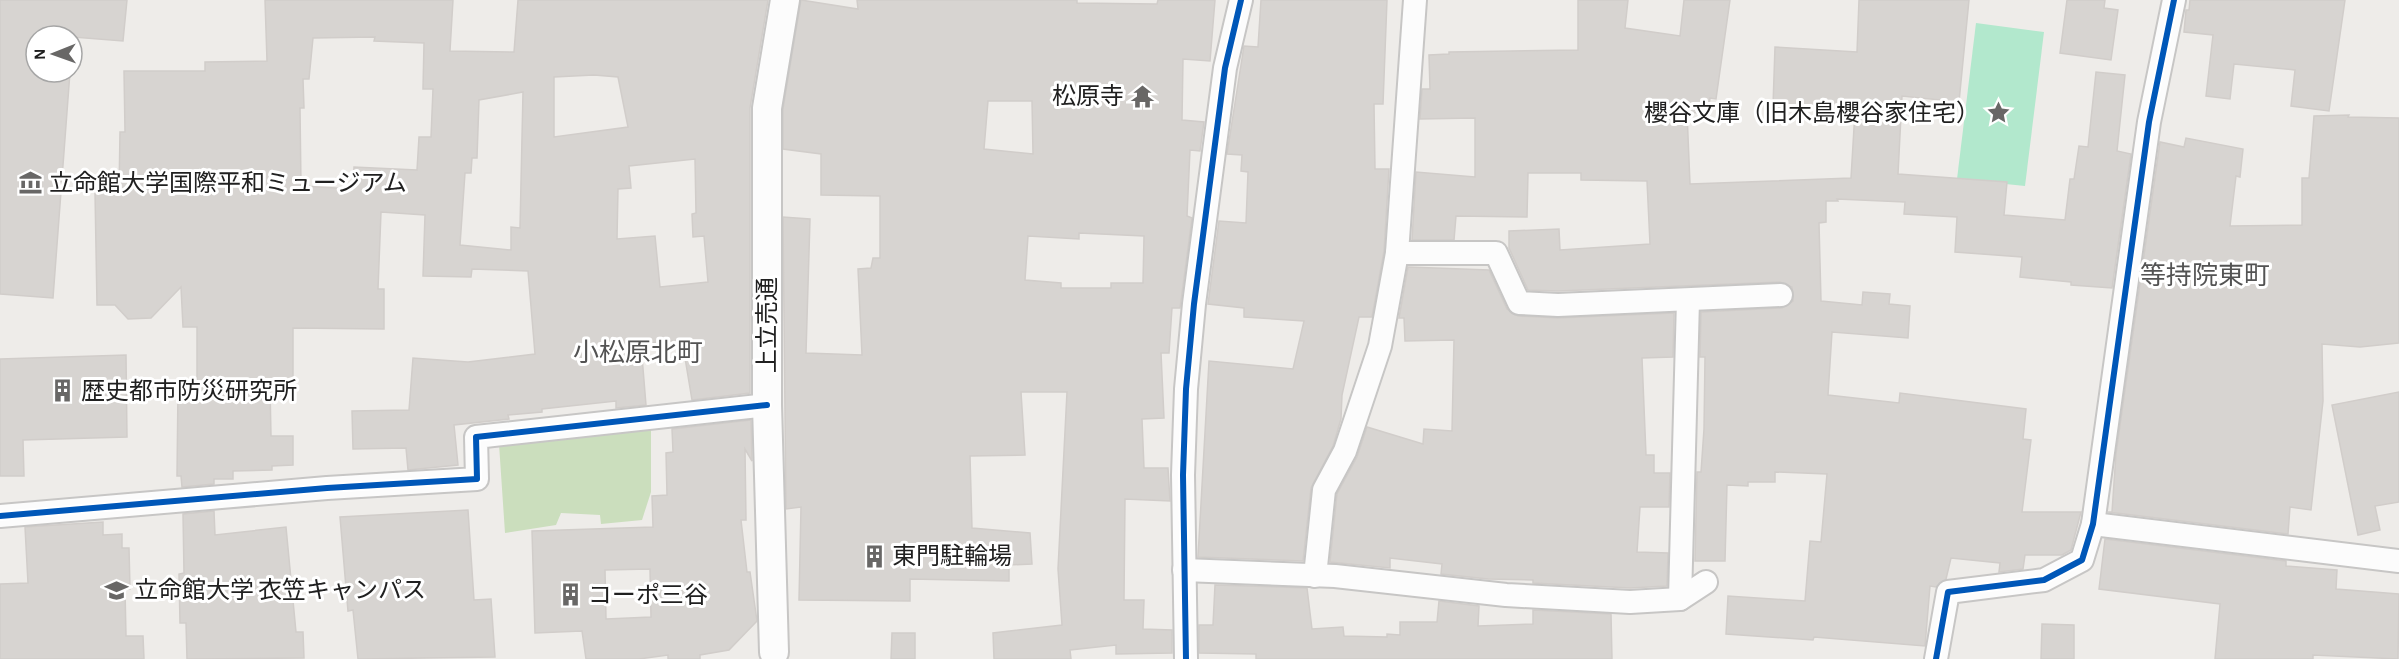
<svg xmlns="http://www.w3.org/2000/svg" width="2399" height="659" font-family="'Alegreya Sans','Noto Sans JP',sans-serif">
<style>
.forest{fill:#cbdebd}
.pitch{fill:#b2e8cd}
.building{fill:#d7d4d1;stroke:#d1cdca;stroke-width:1.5;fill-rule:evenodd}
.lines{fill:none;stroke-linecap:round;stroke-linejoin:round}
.minor-casing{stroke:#c7c6c5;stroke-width:26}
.tertiary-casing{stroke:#c7c6c5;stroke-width:32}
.minor{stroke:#fcfcfc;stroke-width:22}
.tertiary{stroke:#fcfcfc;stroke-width:28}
.cycleway-casing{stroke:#fff;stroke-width:10}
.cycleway{stroke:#0057b8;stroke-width:6}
.labels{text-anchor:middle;stroke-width:6;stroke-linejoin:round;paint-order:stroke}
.poi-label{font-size:24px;fill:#202020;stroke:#fff;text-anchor:start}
.street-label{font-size:24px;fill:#202020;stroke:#fff}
.neighbourhood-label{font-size:26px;fill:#535353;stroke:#fff}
</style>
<rect width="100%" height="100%" fill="#eeece9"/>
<polygon class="forest" points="651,428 651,492 642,520 601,524 600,515 561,513 556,525 505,533 499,444"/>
<polygon class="pitch" points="1976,23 2044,32 2025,186 1957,179"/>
<g class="building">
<polygon points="0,0 127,0 123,41 73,37 72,52 72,36 36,36 36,72 70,72 53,298 0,294"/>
<path d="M265,0h188l-3,51 64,1 4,-52h250l-18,108v285l-58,7 -10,-60 -41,4 5,61 -30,3v-7l-74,8v3l-34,3 1,4 -55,6 4,40 -50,5 -2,-22 -53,1 -1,-38 57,-1 4,-52 55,4 67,-8 -7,-83 -56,-2 -1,8 -48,-1 2,-61 -44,-3 -3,77h6v40l-91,-1v59h-23l1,49h22v29l-21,1v4l-39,1v8h-19v5l-32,3 -1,-11h-4l1,-86h19v-63h-14l-2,-40 -30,31 -23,1 -13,-14h-18l-2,-113h24l1,-60h5l-1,-61h81v-9l62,-1zM375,37l-1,4 50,2 -1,46h10l-2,48h-12l-2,33 -63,-3 -1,22 -52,-3 -1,-78h4l-1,-29h6l4,-41zM594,75l24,2 10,50 -74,10v-60zM523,92l-3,136 -9,-1v23l-51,-5 5,-72h6l1,-15h5l2,-58zM695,159l1,54 -4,1 1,23 11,-1 4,46 -48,5 -5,-51 -38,3 1,-50 13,-1 -2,-22z"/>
<path d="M801,0l57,9 -1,-9h220v3l80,1 1,-4h57l-5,61 -27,-2 -1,61 22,2 -4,29 -10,-1 -3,66 5,2 -12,90h-8l-3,45h-8l3,65 -22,1 2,49h24l2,33 -45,-2 -1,101h20l-1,29 29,1v23l-56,1v-9l-46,5 1,9h-77l-1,-26 69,-8 -4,-56 9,-177h-46l4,63 -55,1 2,72 58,5 2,31 -23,1v16l-99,-2v22l-111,-1 2,-93 -15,2 -3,-292 27,2 -4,134 56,2 -4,-86 13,-1 2,-10h7v-62l-59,-1v-41l-38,-5v-40zM988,101h44l1,53 -49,-5zM1079,233l65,3 -1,47h-32v5h-50v-5l-36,-3 3,-44 51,3z"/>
<polygon points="1261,0 1387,0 1383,104 1374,104 1375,169 1389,169 1384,251 1372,317 1359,317 1342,395 1341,419 1333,446 1311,488 1303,561 1198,557 1209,361 1293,369 1304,321 1244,317 1244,308 1208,304 1219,221 1246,223 1248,172 1241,171 1242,155 1227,154 1244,46 1258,47"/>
<polygon points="1578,0 1628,0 1625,28 1680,36 1684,0 1730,0 1716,99 1710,98 1708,114 1687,112 1690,184 1851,178 1855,111 1773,106 1775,47 1857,52 1859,0 1969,0 1959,102 1902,96 1898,174 2007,182 2004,215 2065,220 2070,179 2074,179 2079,146 2088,147 2096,72 2125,75 2117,151 2131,154 2112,288 2071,285 2071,282 2020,277 2022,257 1955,252 1957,217 1904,214 1905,202 1837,199 1838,201 1826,201 1826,222 1819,223 1821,301 1862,305 1863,292 1890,294 1889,304 1910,306 1908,338 1832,332 1828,395 1899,403 1900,393 2026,409 2023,439 2031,440 2022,512 2081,512 2071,550 2062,555 2025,555 2023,569 1999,572 2000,563 1951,558 1946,579 1936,587 1930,586 1925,646 1814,637 1813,640 1726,634 1728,596 1805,601 1810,541 1821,542 1827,474 1775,472 1775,482 1748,482 1748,486 1727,485 1725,561 1695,561 1697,472 1701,472 1704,429 1705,357 1700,357 1701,312 1782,308 1793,301 1792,287 1780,282 1558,291 1528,290 1509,248 1509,231 1559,229 1560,250 1650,244 1647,181 1581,180 1581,173 1528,173 1527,217 1456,216 1454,240 1412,240 1416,172 1475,177 1475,118 1420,119 1422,89 1430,89 1429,55 1449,54 1449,52 1578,50"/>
<polygon points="2067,0 2105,0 2104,8 2118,10 2111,60 2060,53"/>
<polygon points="2190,0 2345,0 2329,111 2291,106 2295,70 2234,64 2230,99 2206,96 2213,35 2184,32 2186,10 2189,10"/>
<polygon points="2349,115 2348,117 2399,118 2399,343 2360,347 2322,344 2323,401 2311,510 2290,507 2288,534 2108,512 2112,512 2116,454 2160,142 2184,147 2186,138 2243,149 2240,177 2236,176 2230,226 2302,225 2302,178 2309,178 2314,116"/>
<polygon points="1408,267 1489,270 1507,309 1518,316 1558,318 1674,313 1673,357 1642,358 1646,455 1654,455 1654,473 1670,473 1669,507 1640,507 1637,552 1668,553 1667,586 1630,588 1533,583 1533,580 1488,579 1441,574 1442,564 1390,558 1390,568 1330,562 1337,494 1357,457 1367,427 1423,444 1424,429 1452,431 1454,340 1405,341 1404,318 1399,318"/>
<polygon points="126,355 127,437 23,440 24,476 0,476 0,359"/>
<polygon points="2399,392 2399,502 2375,506 2380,530 2358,535 2332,405"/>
<path d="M751,420l1,41 -7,-12 1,71h-5l6,52h3l7,49 -28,29 -29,5v4h-32v-4l-29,4h-53l-4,-28 -47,2 -3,-102 121,-4 -1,-31 15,-1 -1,-42 7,-1 -1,-23zM650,569l1,48 -45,2 -1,-49z"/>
<polygon points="468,510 474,600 491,599 495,657 358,659 353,610 348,611 340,517"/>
<polygon points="214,511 215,535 286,527 296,632 303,632 304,658 187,659 186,623 180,623 179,574 184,573 183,514"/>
<polygon points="103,522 103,535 122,534 122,548 129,548 130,589 125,589 126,636 143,636 144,659 0,659 0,584 28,583 25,527"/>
<polygon points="2105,539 2286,561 2286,566 2337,570 2336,589 2399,594 2398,659 2313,655 2313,659 2215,659 2220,604 2099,589"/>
<polygon points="1215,585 1307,588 1312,629 1343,627 1344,636 1387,637 1387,634 1400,635 1400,622 1437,622 1439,601 1479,606 1478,626 1533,624 1533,610 1611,614 1612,659 1256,659 1256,654 1199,653 1199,625 1213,625"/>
<polygon points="2042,624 2074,625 2074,659 2041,659"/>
<polygon points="892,633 915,633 915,659 891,659"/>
</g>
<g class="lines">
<defs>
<g id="minor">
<polyline points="1397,253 1496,253 1519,303 1558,305 1781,295"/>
<polyline points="0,516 327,488 477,479 476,437 767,405"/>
<polyline points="2093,524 2399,561"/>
<polyline points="1184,570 1335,576 1506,595 1630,602 1680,599 1706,582"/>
<polyline points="1315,576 1324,490 1345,451 1380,346 1397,253 1415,0"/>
<polyline points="1680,599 1688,300"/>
<polyline points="1186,659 1183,475 1186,389 1194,304 1225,68 1241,0"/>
<polyline points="1936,659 1948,592 2044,580 2082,560 2093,524 2149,122 2174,0"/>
</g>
<polyline id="tertiary" points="774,652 767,405 767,108 785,0"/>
</defs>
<use href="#minor" class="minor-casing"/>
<use href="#tertiary" class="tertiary-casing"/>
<use href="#minor" class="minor"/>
<use href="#tertiary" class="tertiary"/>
<defs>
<g id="cycleway">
<polyline points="0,516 327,488 477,479 476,437 767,405"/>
<polyline points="1186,659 1183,475 1186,389 1194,304 1225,68 1241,0"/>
<polyline points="1936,659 1948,592 2044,580 2082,560 2093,524 2149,122 2174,0"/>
</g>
</defs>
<use href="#cycleway" class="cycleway-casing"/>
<use href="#cycleway" class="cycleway"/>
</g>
<defs>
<symbol id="temple-bare" viewBox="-9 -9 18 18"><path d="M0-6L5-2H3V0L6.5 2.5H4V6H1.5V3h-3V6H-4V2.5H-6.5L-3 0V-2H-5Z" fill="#686766" stroke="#fff" stroke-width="2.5" paint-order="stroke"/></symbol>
<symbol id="sight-bare" viewBox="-9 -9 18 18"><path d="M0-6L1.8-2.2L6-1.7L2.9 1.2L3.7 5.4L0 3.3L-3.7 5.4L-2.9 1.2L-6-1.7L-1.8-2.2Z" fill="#686766" stroke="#fff" stroke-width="2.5" paint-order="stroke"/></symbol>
<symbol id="museum-bare" viewBox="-9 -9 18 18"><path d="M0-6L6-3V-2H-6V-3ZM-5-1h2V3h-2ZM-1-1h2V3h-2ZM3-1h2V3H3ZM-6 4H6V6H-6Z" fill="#686766" stroke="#fff" stroke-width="2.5" paint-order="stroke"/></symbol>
<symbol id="building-bare" viewBox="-9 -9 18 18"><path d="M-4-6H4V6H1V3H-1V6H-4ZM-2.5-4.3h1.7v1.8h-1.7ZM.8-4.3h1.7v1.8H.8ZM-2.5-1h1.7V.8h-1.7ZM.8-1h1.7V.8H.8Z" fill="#686766" stroke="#fff" stroke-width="2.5" paint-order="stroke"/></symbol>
<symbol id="university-bare" viewBox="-9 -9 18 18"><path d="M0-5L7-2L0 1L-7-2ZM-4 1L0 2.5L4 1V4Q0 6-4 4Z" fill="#686766" stroke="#fff" stroke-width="2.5" paint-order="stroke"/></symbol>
</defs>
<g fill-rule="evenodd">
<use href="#temple-bare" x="1126" y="80" width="33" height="33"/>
<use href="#sight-bare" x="1982" y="96" width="33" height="33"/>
<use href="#museum-bare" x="14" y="166" width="33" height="33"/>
<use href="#building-bare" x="46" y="374" width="33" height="33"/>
<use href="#building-bare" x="858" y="540" width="33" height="33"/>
<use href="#university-bare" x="100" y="574" width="33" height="33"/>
<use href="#building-bare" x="554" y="578" width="33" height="33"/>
</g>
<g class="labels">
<g class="poi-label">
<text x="1124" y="104" text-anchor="end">松原寺</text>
<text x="1980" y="121" text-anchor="end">櫻谷文庫（旧木島櫻谷家住宅）</text>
<text x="49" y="191">立命館大学国際平和ミュージアム</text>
<text x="81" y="399">歴史都市防災研究所</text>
<text x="892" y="564">東門駐輪場</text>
<text x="134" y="598">立命館大学 衣笠キャンパス</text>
<text x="588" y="603">コーポ三谷</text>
</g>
<g class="street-label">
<text transform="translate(767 325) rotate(-90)" y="8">上立売通</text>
</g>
<g class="neighbourhood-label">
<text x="2205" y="284">等持院東町</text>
<text x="638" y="361">小松原北町</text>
</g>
</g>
<g transform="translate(54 54) rotate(269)"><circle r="28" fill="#ffffff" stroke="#a6a6a6" stroke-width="1.5"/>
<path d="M0-4.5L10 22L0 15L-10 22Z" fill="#686766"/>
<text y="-9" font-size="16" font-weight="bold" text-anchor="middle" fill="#202020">N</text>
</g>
</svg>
